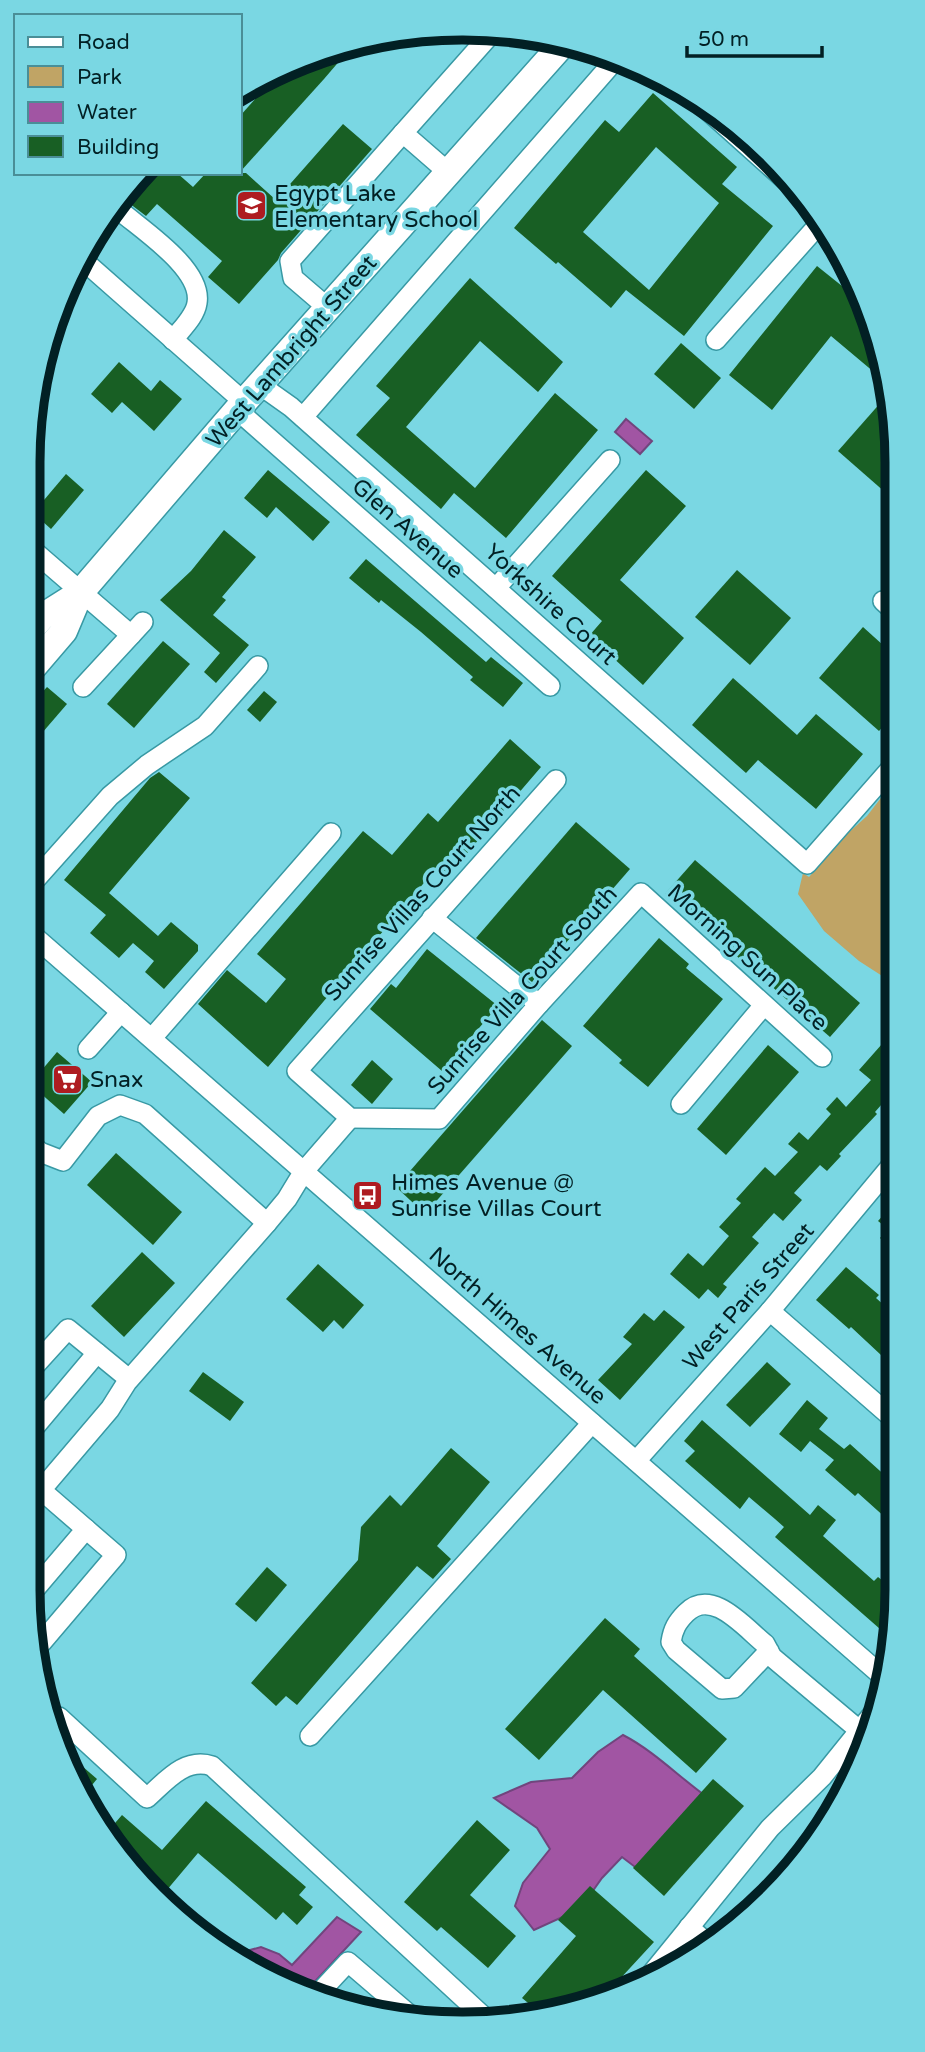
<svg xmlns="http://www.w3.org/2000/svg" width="925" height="2052" font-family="'Varela Round',sans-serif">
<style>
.green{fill:#c0a465}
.water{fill:#a155a3;stroke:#71457d;stroke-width:2}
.building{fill:#185f24;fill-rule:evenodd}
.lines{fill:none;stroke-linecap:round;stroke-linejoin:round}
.minor-casing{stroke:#3899a4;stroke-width:22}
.major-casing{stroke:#3899a4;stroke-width:29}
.minor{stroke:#fff;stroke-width:19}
.major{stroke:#fff;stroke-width:26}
.labels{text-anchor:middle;stroke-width:7;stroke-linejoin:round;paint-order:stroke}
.poi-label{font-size:23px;fill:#022024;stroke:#7ad7e3;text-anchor:start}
.street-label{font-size:23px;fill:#022024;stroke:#7ad7e3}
.rim{fill:none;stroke:#022024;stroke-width:9}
</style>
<rect width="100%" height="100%" fill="#7ad7e3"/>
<polygon class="green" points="894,781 895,982 890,981 859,961 824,931 798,894 803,873 809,877 847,834 867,816"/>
<g class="water">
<polygon points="626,419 652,441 640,454 615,432"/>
<path d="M623,1735c31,16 56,42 84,62l-64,76 -21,-16 -20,21 -22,31 -46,21 -19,-24 8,-23 27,-34 -13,-21 -43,-30 37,-16 41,-4 26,-26z"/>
<polygon points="337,1917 361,1932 308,1989 246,1966 232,1955 261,1947 279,1954 292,1965"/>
</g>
<g class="building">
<polygon points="348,51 324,79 240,172 240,116 278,73 296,61"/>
<path d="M653,93l84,74 -15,17 51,42 -89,110 -58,-46 -15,18 -53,-46 -2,2 -42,-36 91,-108 14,12zM656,147l63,56 -70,87 -66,-58z"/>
<polygon points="343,124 372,149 281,253 278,260 239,304 208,277 222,261 157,204 146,216 125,200 143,173 177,173 193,187 206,173 246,173 276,200"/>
<polygon points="817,266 867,306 887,383 831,336 772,410 729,375"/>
<polygon points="470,278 563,362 538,392 480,341 406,427 475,488 555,393 598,430 506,538 454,493 441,509 356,435 390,398 376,386"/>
<polygon points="681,343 721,378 694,409 654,374"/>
<polygon points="119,362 151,391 160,380 182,399 154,431 122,402 112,413 91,394"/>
<polygon points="890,392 893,405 894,500 838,451"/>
<polygon points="268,470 330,522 313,541 276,507 267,518 244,498"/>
<polygon points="646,470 686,506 620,580 684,638 643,685 589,636 602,621 552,576"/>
<polygon points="66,474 84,490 51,529 33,513"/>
<polygon points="224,530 256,557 222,597 226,600 213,615 249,645 216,683 204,672 220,653 160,600 191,571"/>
<polygon points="366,559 486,662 491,657 523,683 503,707 470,680 473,677 421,632 381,600 379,603 349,578"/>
<polygon points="737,570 791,618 750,665 695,617"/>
<polygon points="863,627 894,655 894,714 879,731 819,678"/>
<polygon points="163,641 190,664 134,728 107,704"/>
<polygon points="733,678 797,735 816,714 863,754 816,809 758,760 746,773 692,725"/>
<polygon points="47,687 67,704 36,740 28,733 28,708"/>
<polygon points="264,691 277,702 260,722 247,710"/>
<polygon points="510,739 541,767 444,880 434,871 268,1067 198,1004 227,970 266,1003 286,979 257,954 363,831 392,855 428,813 438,822"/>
<polygon points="159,772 190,798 109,893 158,936 171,922 198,945 198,951 164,989 145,972 154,961 133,943 119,958 90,933 106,915 64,880 150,778"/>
<polygon points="576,822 630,869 532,982 476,938"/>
<polygon points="695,860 860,1003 830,1037 665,894"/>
<polygon points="659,938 689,964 686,968 723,999 648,1087 619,1063 622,1060 583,1026"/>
<polygon points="427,949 498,1006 442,1071 370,1009 391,984 396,988"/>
<polygon points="542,1020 572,1046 425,1214 396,1187"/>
<polygon points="895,1037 895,1089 875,1112 877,1114 839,1154 841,1156 827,1171 820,1165 794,1193 802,1200 783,1221 774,1213 752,1237 759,1243 723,1284 727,1287 718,1298 708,1289 699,1299 670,1274 688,1253 703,1266 729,1236 719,1227 741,1203 736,1199 765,1167 775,1176 798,1152 788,1144 799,1132 808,1140 831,1114 826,1109 837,1097 846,1107 871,1080 859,1070 882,1044 886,1047"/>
<polygon points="768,1045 799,1072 726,1155 697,1129"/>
<polygon points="57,1052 92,1082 64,1114 30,1084"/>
<polygon points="372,1060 393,1079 372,1104 351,1085"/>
<polygon points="116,1153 182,1212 153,1245 87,1185"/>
<polygon points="896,1201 896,1252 880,1238 888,1229 878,1221"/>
<polygon points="142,1252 175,1283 124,1337 91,1306"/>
<polygon points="318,1264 364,1305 343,1329 334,1320 323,1332 286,1299"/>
<polygon points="846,1267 879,1295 876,1298 896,1316 896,1369 851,1327 849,1329 816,1300"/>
<polygon points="664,1310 685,1327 620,1400 598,1380 632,1344 623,1337 644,1313 654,1321"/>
<polygon points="767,1362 791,1384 750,1427 726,1405"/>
<polygon points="203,1372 244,1402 230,1421 189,1391"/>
<polygon points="807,1400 828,1418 819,1429 844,1449 850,1444 889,1479 897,1471 897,1528 858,1493 855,1496 825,1470 834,1460 810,1441 801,1452 779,1434"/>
<polygon points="702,1420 810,1515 818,1505 836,1520 823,1536 874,1581 878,1577 897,1592 888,1636 775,1537 784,1527 775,1519 749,1497 740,1509 685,1461 695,1451 684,1441"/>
<polygon points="451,1448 490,1482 437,1546 451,1559 433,1579 417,1566 297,1705 286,1696 276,1706 251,1683 358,1560 361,1527 390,1495 401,1506"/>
<polygon points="267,1567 287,1585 256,1622 235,1604"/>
<polygon points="605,1618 640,1649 634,1656 727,1739 696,1773 603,1690 539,1760 505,1729"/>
<polygon points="67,1753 97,1779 87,1791 65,1754"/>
<polygon points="713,1779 744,1806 664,1896 633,1868"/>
<polygon points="206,1801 306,1887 299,1895 313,1907 297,1925 283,1912 276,1920 198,1853 161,1897 136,1876 109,1830 122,1815 162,1850"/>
<polygon points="477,1820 510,1850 470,1895 516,1936 488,1968 441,1927 437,1931 404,1902"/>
<polygon points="590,1886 654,1942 606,1994 593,1998 588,1994 581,2003 544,2016 522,1998 576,1936 558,1920"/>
</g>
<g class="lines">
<defs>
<g id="minor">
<polyline points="695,99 808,200"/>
<polyline points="449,173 403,133 491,34"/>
<path d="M119,210c23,20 84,59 78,93 -2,14 -16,26 -24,37"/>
<polyline points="84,261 244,402 245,417 550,686"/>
<polyline points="328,308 293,278 290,261 403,133"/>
<polyline points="716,340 821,222"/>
<polyline points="260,385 291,407 807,864 894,765"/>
<polyline points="303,417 616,59"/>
<polyline points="28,546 131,635"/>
<polyline points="496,588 610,460"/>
<polyline points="883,601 894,611"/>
<polyline points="83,687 143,622"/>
<polyline points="556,780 297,1071 350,1118 439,1119 539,1004 641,893 822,1057"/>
<polyline points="28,888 110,796 147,765 205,726 258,666"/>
<polyline points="432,918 539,1004"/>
<polyline points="28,931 880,1674"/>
<polyline points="152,1038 331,833"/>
<polyline points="88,1049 121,1012"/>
<polyline points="681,1104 764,1005"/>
<polyline points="28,1141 40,1152 63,1161 98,1116 120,1105 145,1114 267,1223"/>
<polyline points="770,1311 896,1421"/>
<polyline points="28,1373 68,1329 129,1379"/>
<polyline points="28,1435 97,1353"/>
<polyline points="636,1461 770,1311 896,1160"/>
<polyline points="29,1596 86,1529 41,1490 110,1409 127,1382 267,1223 287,1199 304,1171 350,1118"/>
<polyline points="42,1642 116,1555 86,1529"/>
<path d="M769,1651l-35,37 -12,1 -46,-39 -5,-8c2,-13 6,-20 15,-29 26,-26 58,14 79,31l7,13 87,73"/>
<path d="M49,1718l10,-1 88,81c19,-17 38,-41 65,-32l271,250"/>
<polyline points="310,1736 592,1423"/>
<polyline points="689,1927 707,1943"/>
<polyline points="648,1978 770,1828 822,1777 872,1715"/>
<polyline points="319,1993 348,1962 411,2016"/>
</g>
<g id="major">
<polyline points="28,633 42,617 80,593 244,402 560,47"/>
<polyline points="28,673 64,631 80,593"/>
</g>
</defs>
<use href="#minor" class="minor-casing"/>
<use href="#major" class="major-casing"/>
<use href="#minor" class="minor"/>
<use href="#major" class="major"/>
</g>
<defs>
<symbol id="school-square" viewBox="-11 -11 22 22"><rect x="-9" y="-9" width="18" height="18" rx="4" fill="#ae1c21" stroke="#7ad7e3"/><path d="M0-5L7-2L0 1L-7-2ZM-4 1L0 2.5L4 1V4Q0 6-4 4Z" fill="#fff"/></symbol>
<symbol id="supermarket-square" viewBox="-11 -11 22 22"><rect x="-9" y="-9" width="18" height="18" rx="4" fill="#ae1c21" stroke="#7ad7e3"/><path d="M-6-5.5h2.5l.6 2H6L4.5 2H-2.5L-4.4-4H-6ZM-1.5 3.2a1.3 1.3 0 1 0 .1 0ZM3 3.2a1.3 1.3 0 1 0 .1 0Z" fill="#fff"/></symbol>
<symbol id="bus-square" viewBox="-11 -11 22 22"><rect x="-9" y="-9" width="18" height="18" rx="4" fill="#ae1c21" stroke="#7ad7e3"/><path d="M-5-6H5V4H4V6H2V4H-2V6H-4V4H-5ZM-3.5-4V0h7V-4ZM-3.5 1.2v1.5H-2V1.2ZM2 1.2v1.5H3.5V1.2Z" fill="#fff"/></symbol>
</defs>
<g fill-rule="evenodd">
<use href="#school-square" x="234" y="188" width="35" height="35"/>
<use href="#supermarket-square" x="50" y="1062" width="35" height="35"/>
<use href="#bus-square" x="350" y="1178" width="35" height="35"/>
</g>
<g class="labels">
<g class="poi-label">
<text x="274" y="201">Egypt Lake<tspan x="274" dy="26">Elementary School</tspan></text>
<text x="90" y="1087">Snax</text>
<text x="391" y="1190">Himes Avenue @<tspan x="391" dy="26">Sunrise Villas Court</tspan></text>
</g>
<g class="street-label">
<text transform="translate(291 351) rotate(-49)" y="8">West Lambright Street</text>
<text transform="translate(408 528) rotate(41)" y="8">Glen Avenue</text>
<text transform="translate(551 604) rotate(42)" y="8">Yorkshire Court</text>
<text transform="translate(422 893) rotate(-48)" y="8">Sunrise Villas Court North</text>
<text transform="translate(748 957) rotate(42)" y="8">Morning Sun Place</text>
<text transform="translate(522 990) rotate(-48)" y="8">Sunrise Villa Court South</text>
<text transform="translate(748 1296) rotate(-49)" y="8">West Paris Street</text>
<text transform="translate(518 1325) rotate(41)" y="8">North Himes Avenue</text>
</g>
</g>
<path d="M0 0H925V2052H0ZM462 40H463A422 422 0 0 1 885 462V1590A422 422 0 0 1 463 2012H462A422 422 0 0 1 40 1590V462A422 422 0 0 1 462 40Z" fill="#7ad7e3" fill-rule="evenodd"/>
<path class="rim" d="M462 40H463A422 422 0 0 1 885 462V1590A422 422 0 0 1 463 2012H462A422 422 0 0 1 40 1590V462A422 422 0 0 1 462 40Z"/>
<rect x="14" y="14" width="228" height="161" fill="#7ad7e3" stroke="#4a8e97" stroke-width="2"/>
<rect x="28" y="37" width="35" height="10" fill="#ffffff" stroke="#4a8e97" stroke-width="2"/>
<text x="77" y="49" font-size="21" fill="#022024">Road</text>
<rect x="28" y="66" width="35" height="21" fill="#c0a465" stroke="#4a8e97" stroke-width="2"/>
<text x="77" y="84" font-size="21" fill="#022024">Park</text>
<rect x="28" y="102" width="35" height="21" fill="#a155a3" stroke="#4a8e97" stroke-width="2"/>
<text x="77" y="119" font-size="21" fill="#022024">Water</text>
<rect x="28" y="136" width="35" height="21" fill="#185f24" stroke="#4a8e97" stroke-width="2"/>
<text x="77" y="154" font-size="21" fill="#022024">Building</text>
<path d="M687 46v10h135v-10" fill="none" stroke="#022024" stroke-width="3.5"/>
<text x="698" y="46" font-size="21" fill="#022024" stroke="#7ad7e3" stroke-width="5" paint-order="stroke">50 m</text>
</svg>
